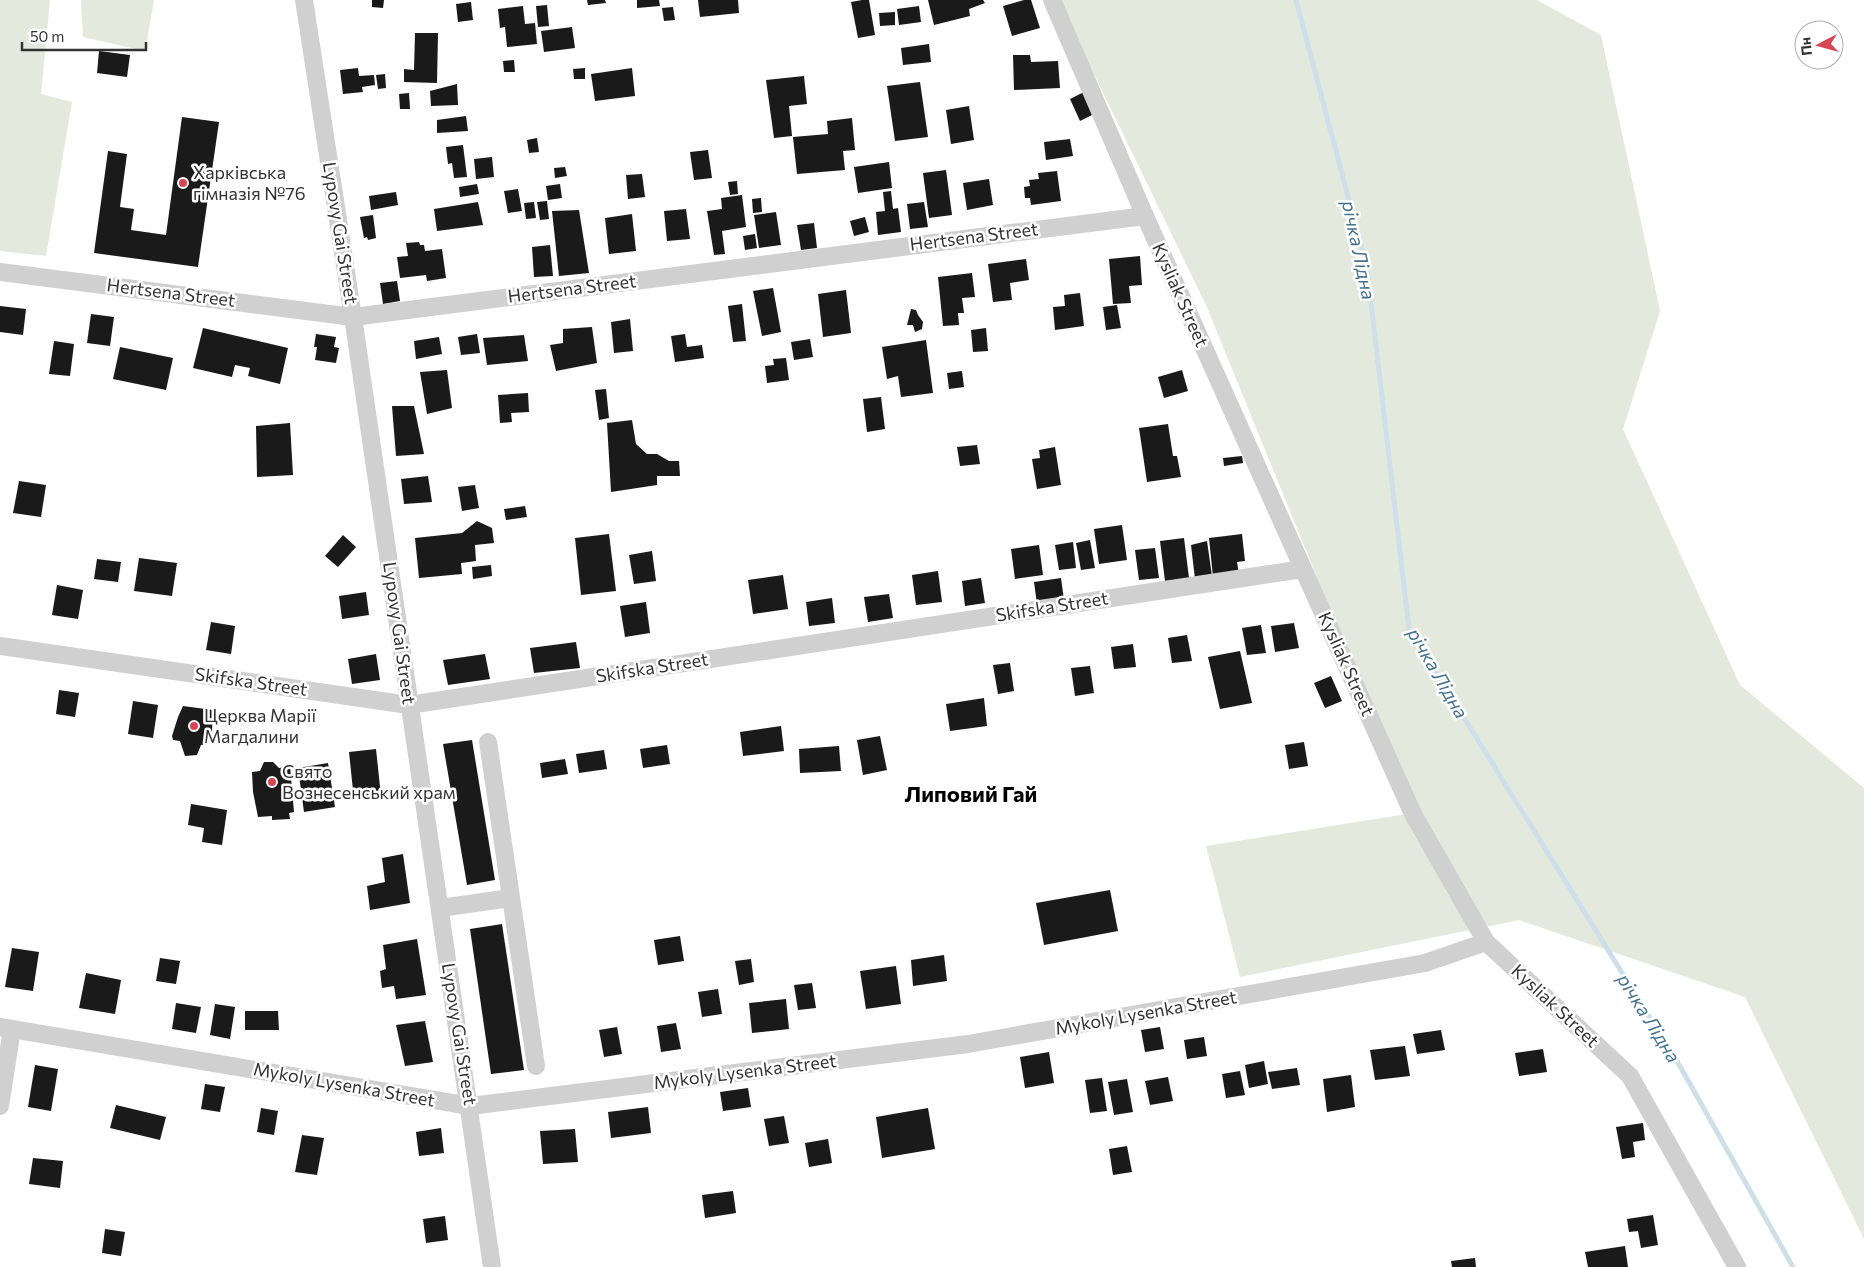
<svg xmlns="http://www.w3.org/2000/svg" width="1864" height="1267" font-family="Commissioner,sans-serif">
<style>
.green{fill:#e3e9dd}
.lines{fill:none;stroke-linecap:round;stroke-linejoin:round}
.stream{stroke:#cedfe9;stroke-width:5}
.building{fill:#1a1a1a}
.minor{stroke:#d0d0d0;stroke-width:18}
.poi-dot{fill:#d74753;stroke:#fff;stroke-width:2}
.labels{text-anchor:middle;stroke-width:5;stroke-linejoin:round;paint-order:stroke}
.poi-label{font-size:18px;fill:#333;stroke:#fff;text-anchor:start}
.street-label{font-size:18px;fill:#333;stroke:#fff}
.water-label{font-size:19px;font-style:italic;fill:#46738f;stroke:#fff}
.district-label{font-size:22px;font-weight:bold;fill:#000;stroke:#fff}
</style>
<rect width="100%" height="100%" fill="#fff"/>
<g class="green">
<polygon points="0,0 50,0 41,94 72,102 46,256 0,251"/>
<polygon points="81,0 154,0 145,51 83,37"/>
<polygon points="1058,0 1537,0 1601,35 1660,311 1623,429 1740,685 1864,788 1864,1239 1745,997 1519,920 1240,977 1206,846 1413,813 1206,305"/>
</g>
<g class="lines">
<polyline class="stream" points="1296,0 1367,268 1409,629 1681,1068 1793,1267"/>
</g>
<g class="building">
<polygon points="372,0 384,0 383,8 372,7"/>
<polygon points="587,0 605,0 606,3 588,5"/>
<polygon points="637,0 659,0 660,6 637,8"/>
<polygon points="698,0 738,0 739,13 700,17"/>
<polygon points="862,0 869,0 875,35 858,38 851,2"/>
<polygon points="928,0 983,0 985,3 969,9 970,16 934,25"/>
<polygon points="1024,0 1031,0 1040,28 1012,36 1003,6"/>
<polygon points="471,2 473,20 458,22 456,4"/>
<polygon points="547,5 549,26 538,27 536,6"/>
<polygon points="523,6 525,24 535,23 537,44 507,47 505,27 500,28 498,9"/>
<polygon points="919,6 921,22 899,25 897,9"/>
<polygon points="673,7 675,20 664,21 662,8"/>
<polygon points="895,12 895,25 880,26 879,13"/>
<polygon points="572,27 575,48 544,52 541,31"/>
<polygon points="415,33 438,33 437,83 404,82 404,69 414,70"/>
<polygon points="929,44 931,62 903,65 901,48"/>
<polygon points="99,51 130,55 127,77 97,73"/>
<polygon points="1013,55 1030,55 1031,62 1058,61 1060,88 1014,90"/>
<polygon points="514,60 515,72 504,72 503,61"/>
<polygon points="358,68 359,76 374,75 375,85 362,87 363,92 343,94 340,70"/>
<polygon points="585,68 585,79 574,79 573,69"/>
<polygon points="632,68 635,96 595,101 591,74"/>
<polygon points="385,74 386,88 378,89 376,75"/>
<polygon points="804,76 807,104 789,106 792,136 774,138 766,80"/>
<polygon points="920,82 928,137 895,141 887,86"/>
<polygon points="457,84 458,105 431,106 430,91"/>
<polygon points="1086,91 1096,113 1080,121 1070,99"/>
<polygon points="409,93 410,109 400,109 399,94"/>
<polygon points="969,106 974,140 951,144 946,110"/>
<polygon points="466,116 468,131 437,133 437,120"/>
<polygon points="182,117 219,122 198,267 94,253 108,151 127,154 120,207 134,209 131,230 166,235"/>
<polygon points="852,118 855,150 843,151 845,170 797,174 793,137 828,134 827,121"/>
<polygon points="537,138 539,152 529,153 527,140"/>
<polygon points="1070,139 1073,156 1046,160 1044,142"/>
<polygon points="463,145 467,177 454,178 452,163 448,164 446,147"/>
<polygon points="708,150 712,178 694,180 690,152"/>
<polygon points="492,157 494,177 476,179 474,159"/>
<polygon points="889,162 892,188 858,193 854,167"/>
<polygon points="565,167 567,176 555,178 554,168"/>
<polygon points="946,170 952,215 929,218 923,173"/>
<polygon points="1057,171 1061,201 1031,205 1030,198 1025,198 1024,187 1030,186 1029,180 1039,179 1038,173"/>
<polygon points="642,174 645,197 628,199 626,175"/>
<polygon points="989,179 993,205 967,210 963,183"/>
<polygon points="737,181 738,194 730,195 728,182"/>
<polygon points="477,184 479,194 460,197 459,187"/>
<polygon points="560,184 562,198 548,200 546,186"/>
<polygon points="518,189 522,211 508,213 504,191"/>
<polygon points="891,191 893,209 898,208 901,232 878,235 876,212 885,211 883,192"/>
<polygon points="396,192 398,205 371,210 369,196"/>
<polygon points="742,195 746,227 722,231 725,254 714,255 707,211 722,209 721,198"/>
<polygon points="761,198 762,212 753,213 752,199"/>
<polygon points="547,201 549,219 540,220 537,202"/>
<polygon points="478,202 483,225 437,231 434,209"/>
<polygon points="534,202 536,218 526,219 524,203"/>
<polygon points="924,202 928,227 910,229 907,204"/>
<polygon points="686,209 690,239 667,241 664,211"/>
<polygon points="579,210 589,273 559,276 552,211"/>
<polygon points="776,212 781,245 759,248 754,215"/>
<polygon points="632,214 636,251 609,254 605,218"/>
<polygon points="373,215 376,238 368,240 367,237 364,238 360,217"/>
<polygon points="865,217 869,232 854,236 850,221"/>
<polygon points="814,223 817,248 801,250 797,225"/>
<polygon points="755,234 757,248 745,250 743,236"/>
<polygon points="419,242 420,245 424,245 425,251 442,249 446,278 427,281 426,275 400,278 397,257 408,256 406,243"/>
<polygon points="550,245 553,276 534,277 532,247"/>
<polygon points="1140,256 1142,285 1129,286 1131,303 1113,304 1109,259"/>
<polygon points="1026,259 1029,280 1010,283 1012,300 993,302 988,264"/>
<polygon points="972,273 975,297 962,298 964,313 958,313 959,325 943,326 938,277"/>
<polygon points="397,281 400,301 383,304 380,283"/>
<polygon points="773,288 781,332 762,336 753,291"/>
<polygon points="846,290 851,333 823,337 818,294"/>
<polygon points="1080,293 1084,326 1055,330 1053,307 1065,306 1064,295"/>
<polygon points="742,304 746,341 733,342 728,306"/>
<polygon points="1117,305 1121,328 1106,330 1103,307"/>
<polygon points="0,306 26,309 23,335 0,332"/>
<polygon points="911,309 916,310 918,315 923,322 922,329 915,332 913,325 907,325"/>
<polygon points="91,314 114,317 110,346 87,343"/>
<polygon points="630,319 633,351 614,353 611,322"/>
<polygon points="592,327 597,363 556,371 550,345 563,343 563,329"/>
<polygon points="203,328 288,348 280,384 248,376 250,368 235,365 232,377 193,368"/>
<polygon points="986,328 988,351 973,352 971,330"/>
<polygon points="316,334 336,337 334,347 339,348 336,363 315,360 317,347 314,347"/>
<polygon points="477,334 480,353 461,355 458,337"/>
<polygon points="685,334 687,347 702,345 704,358 675,362 671,336"/>
<polygon points="524,335 528,361 487,365 483,338"/>
<polygon points="439,337 442,354 416,359 414,341"/>
<polygon points="810,339 813,357 794,360 791,342"/>
<polygon points="926,340 933,393 901,397 898,376 887,379 882,347"/>
<polygon points="54,341 74,344 70,376 49,374"/>
<polygon points="120,347 173,358 166,390 113,379"/>
<polygon points="786,358 789,380 767,383 765,366 774,365 773,359"/>
<polygon points="447,370 452,408 427,414 420,372"/>
<polygon points="1182,370 1188,391 1164,398 1158,377"/>
<polygon points="962,371 964,387 949,389 947,373"/>
<polygon points="606,389 609,418 599,420 595,390"/>
<polygon points="528,393 529,412 511,413 512,422 500,423 498,395"/>
<polygon points="881,397 885,429 867,432 863,399"/>
<polygon points="392,406 414,406 424,454 396,456"/>
<polygon points="632,420 636,444 647,454 657,454 669,461 679,461 680,476 657,476 657,485 611,492 607,423"/>
<polygon points="290,423 293,475 257,477 256,426"/>
<polygon points="1168,424 1173,456 1177,456 1181,477 1147,482 1139,428"/>
<polygon points="977,445 980,464 960,466 957,447"/>
<polygon points="1055,447 1061,485 1037,489 1032,459 1040,458 1039,450"/>
<polygon points="1242,456 1243,463 1224,466 1223,458"/>
<polygon points="428,476 432,502 404,504 401,479"/>
<polygon points="19,481 46,485 41,517 13,513"/>
<polygon points="475,485 479,508 462,511 458,487"/>
<polygon points="525,506 527,517 506,520 504,509"/>
<polygon points="477,521 492,528 494,543 475,545 476,561 461,563 462,574 419,578 415,538 462,533"/>
<polygon points="1122,525 1127,560 1099,564 1094,529"/>
<polygon points="609,534 616,591 581,595 575,538"/>
<polygon points="1242,534 1245,561 1237,562 1239,574 1213,577 1209,538"/>
<polygon points="343,535 356,547 338,567 325,556"/>
<polygon points="1184,538 1189,578 1165,581 1160,541"/>
<polygon points="1090,540 1095,568 1081,570 1076,543"/>
<polygon points="1207,541 1212,576 1195,579 1191,545"/>
<polygon points="1073,542 1076,568 1059,570 1055,545"/>
<polygon points="1039,545 1043,575 1015,579 1011,549"/>
<polygon points="1155,548 1159,578 1139,580 1135,550"/>
<polygon points="652,551 656,581 634,584 629,555"/>
<polygon points="139,558 177,563 172,596 134,591"/>
<polygon points="97,559 121,562 118,582 94,579"/>
<polygon points="491,565 492,576 473,579 472,567"/>
<polygon points="938,571 942,602 916,605 912,575"/>
<polygon points="783,575 788,609 753,614 748,580"/>
<polygon points="981,578 985,603 965,606 962,581"/>
<polygon points="1061,578 1064,600 1037,604 1034,582"/>
<polygon points="57,585 83,590 78,619 52,615"/>
<polygon points="366,592 369,615 342,619 339,596"/>
<polygon points="889,594 893,618 868,622 864,597"/>
<polygon points="832,598 835,623 809,626 806,602"/>
<polygon points="646,602 650,633 625,637 620,606"/>
<polygon points="211,622 235,626 231,654 206,650"/>
<polygon points="1294,623 1299,648 1275,652 1271,626"/>
<polygon points="1261,625 1266,653 1247,655 1242,628"/>
<polygon points="1187,635 1192,661 1172,663 1168,638"/>
<polygon points="576,642 580,668 534,673 530,648"/>
<polygon points="1133,644 1136,667 1114,669 1111,647"/>
<polygon points="1240,651 1252,703 1220,709 1208,657"/>
<polygon points="376,654 380,680 352,684 348,659"/>
<polygon points="485,654 490,679 448,685 443,660"/>
<polygon points="1010,663 1014,691 998,694 993,665"/>
<polygon points="1090,666 1094,693 1075,696 1071,668"/>
<polygon points="1331,676 1342,701 1325,708 1314,683"/>
<polygon points="59,690 79,693 75,717 56,714"/>
<polygon points="984,698 987,726 950,731 946,704"/>
<polygon points="133,701 158,705 153,738 128,734"/>
<polygon points="183,706 213,710 212,731 209,744 201,745 197,755 185,756 180,741 173,740 172,736 178,717"/>
<polygon points="781,726 784,751 743,756 740,732"/>
<polygon points="880,736 887,770 863,775 857,740"/>
<polygon points="472,740 495,880 467,885 443,744"/>
<polygon points="1304,742 1308,766 1289,769 1285,745"/>
<polygon points="667,745 670,764 643,768 640,749"/>
<polygon points="839,746 841,771 800,773 799,749"/>
<polygon points="376,749 381,796 354,800 349,752"/>
<polygon points="604,750 607,769 579,773 576,754"/>
<polygon points="565,759 568,774 542,778 540,763"/>
<polygon points="264,762 273,762 279,768 290,766 294,812 289,813 290,819 272,820 272,816 258,817 253,792 252,772 260,771"/>
<polygon points="328,763 335,807 304,812 298,768"/>
<polygon points="191,804 227,810 222,845 202,842 204,828 188,825"/>
<polygon points="403,854 410,903 370,910 367,886 385,882 382,858"/>
<polygon points="1110,890 1118,931 1044,945 1036,903"/>
<polygon points="502,924 524,1070 491,1074 470,929"/>
<polygon points="680,936 684,961 658,965 654,940"/>
<polygon points="417,939 426,995 396,999 394,986 382,988 380,971 386,969 383,945"/>
<polygon points="12,948 39,952 33,991 5,987"/>
<polygon points="944,955 947,981 913,986 911,960"/>
<polygon points="160,958 180,961 176,984 156,981"/>
<polygon points="751,959 754,982 739,985 735,961"/>
<polygon points="896,966 901,1004 866,1009 860,971"/>
<polygon points="86,973 121,980 115,1014 79,1008"/>
<polygon points="812,983 816,1008 798,1010 794,985"/>
<polygon points="718,989 722,1014 702,1017 698,992"/>
<polygon points="786,999 789,1029 752,1033 749,1003"/>
<polygon points="176,1003 201,1007 196,1033 172,1029"/>
<polygon points="215,1004 235,1007 230,1039 210,1035"/>
<polygon points="245,1011 278,1011 279,1030 245,1030"/>
<polygon points="425,1021 433,1062 405,1066 396,1025"/>
<polygon points="676,1023 681,1049 661,1052 657,1026"/>
<polygon points="617,1027 622,1054 604,1057 599,1030"/>
<polygon points="1160,1027 1164,1049 1145,1052 1141,1030"/>
<polygon points="1441,1030 1445,1050 1417,1054 1413,1034"/>
<polygon points="1204,1037 1207,1056 1187,1059 1184,1040"/>
<polygon points="1405,1046 1410,1076 1375,1080 1370,1050"/>
<polygon points="1543,1049 1547,1072 1519,1076 1515,1053"/>
<polygon points="1049,1052 1054,1083 1025,1088 1020,1057"/>
<polygon points="1264,1061 1268,1084 1249,1088 1245,1065"/>
<polygon points="35,1065 58,1069 51,1111 28,1107"/>
<polygon points="1297,1068 1300,1085 1272,1089 1268,1072"/>
<polygon points="1240,1071 1245,1095 1226,1098 1222,1074"/>
<polygon points="1351,1075 1355,1107 1327,1112 1323,1079"/>
<polygon points="1168,1077 1173,1101 1150,1105 1145,1081"/>
<polygon points="1102,1078 1107,1111 1090,1113 1085,1080"/>
<polygon points="1127,1079 1133,1112 1114,1115 1108,1082"/>
<polygon points="205,1084 225,1087 220,1112 201,1109"/>
<polygon points="748,1088 751,1107 723,1111 720,1092"/>
<polygon points="116,1105 166,1117 160,1140 110,1128"/>
<polygon points="648,1107 651,1133 611,1138 608,1112"/>
<polygon points="261,1108 278,1111 274,1135 257,1132"/>
<polygon points="928,1108 935,1149 882,1158 876,1117"/>
<polygon points="784,1116 789,1143 769,1146 764,1119"/>
<polygon points="1643,1123 1645,1140 1633,1142 1635,1157 1622,1159 1616,1127"/>
<polygon points="441,1128 444,1153 419,1156 416,1132"/>
<polygon points="575,1129 578,1162 543,1164 540,1131"/>
<polygon points="302,1135 324,1138 317,1175 295,1172"/>
<polygon points="828,1139 832,1163 809,1167 805,1143"/>
<polygon points="1127,1146 1132,1172 1113,1175 1109,1149"/>
<polygon points="33,1158 63,1161 60,1188 29,1184"/>
<polygon points="733,1191 736,1213 705,1218 702,1195"/>
<polygon points="1653,1215 1658,1245 1641,1248 1638,1231 1629,1232 1627,1219"/>
<polygon points="445,1216 448,1240 426,1243 423,1219"/>
<polygon points="105,1229 125,1232 121,1256 102,1253"/>
<polygon points="1625,1246 1628,1267 1588,1267 1585,1252"/>
<polygon points="1475,1258 1476,1267 1452,1267 1451,1261"/>
</g>
<g class="lines">
<g class="minor">
<polyline points="304,0 353,317 492,1267"/>
<polyline points="1052,0 1145,216 1413,814 1486,942 1630,1076 1737,1267"/>
<polyline points="0,272 353,317 1145,216"/>
<polyline points="0,646 409,705 1303,569"/>
<polyline points="488,742 536,1066"/>
<polyline points="440,908 511,898"/>
<polyline points="0,1027 470,1106 968,1044 1425,963 1486,942"/>
<polyline points="0,1106 12,1029"/>
</g>
</g>
<g class="poi-dot">
<circle cx="183" cy="183" r="5"/>
<circle cx="194" cy="726" r="5"/>
<circle cx="272" cy="782" r="5"/>
</g>
<g class="labels">
<g class="poi-label">
<text x="193" y="179">Харківська<tspan x="193" dy="21">гімназія №76</tspan></text>
<text x="204" y="722">Церква Марії<tspan x="204" dy="21">Магдалини</tspan></text>
<text x="282" y="778">Свято<tspan x="282" dy="21">Вознесенський храм</tspan></text>
</g>
<g class="street-label">
<text transform="translate(340 233) rotate(81)" y="6">Lypovy Gai Street</text>
<text transform="translate(974 237) rotate(-7)" y="6">Hertsena Street</text>
<text transform="translate(572 289) rotate(-7)" y="6">Hertsena Street</text>
<text transform="translate(171 293) rotate(7)" y="6">Hertsena Street</text>
<text transform="translate(1180 295) rotate(66)" y="6">Kysliak Street</text>
<text transform="translate(1052 607) rotate(-9)" y="6">Skifska Street</text>
<text transform="translate(399 633) rotate(82)" y="6">Lypovy Gai Street</text>
<text transform="translate(1346 664) rotate(66)" y="6">Kysliak Street</text>
<text transform="translate(652 668) rotate(-9)" y="6">Skifska Street</text>
<text transform="translate(251 682) rotate(8)" y="6">Skifska Street</text>
<text transform="translate(1555 1006) rotate(43)" y="6">Kysliak Street</text>
<text transform="translate(1146 1013) rotate(-10)" y="6">Mykoly Lysenka Street</text>
<text transform="translate(459 1034) rotate(81)" y="6">Lypovy Gai Street</text>
<text transform="translate(745 1072) rotate(-7)" y="6">Mykoly Lysenka Street</text>
<text transform="translate(344 1085) rotate(10)" y="6">Mykoly Lysenka Street</text>
</g>
<g class="water-label">
<text transform="translate(1359 250) rotate(78)" y="7">річка Лідна</text>
<text transform="translate(1438 673) rotate(60)" y="7">річка Лідна</text>
<text transform="translate(1649 1018) rotate(58)" y="7">річка Лідна</text>
</g>
<g class="district-label">
<text x="971" y="802">Липовий Гай</text>
</g>
</g>
<g transform="translate(1819 45) rotate(264)"><circle r="24" fill="#ffffff" stroke="#adadad"/>
<path d="M0-4L9 19L0 12L-9 19Z" fill="#d74753"/>
<text y="-8" font-size="14" font-weight="bold" text-anchor="middle" fill="#333333">Пн</text>
</g>
<path d="M22 42v8h124v-8" fill="none" stroke="#333333" stroke-width="2.5"/>
<text x="30" y="42" font-size="15" fill="#333333" stroke="#ffffff" stroke-width="4" paint-order="stroke">50 m</text>
</svg>
